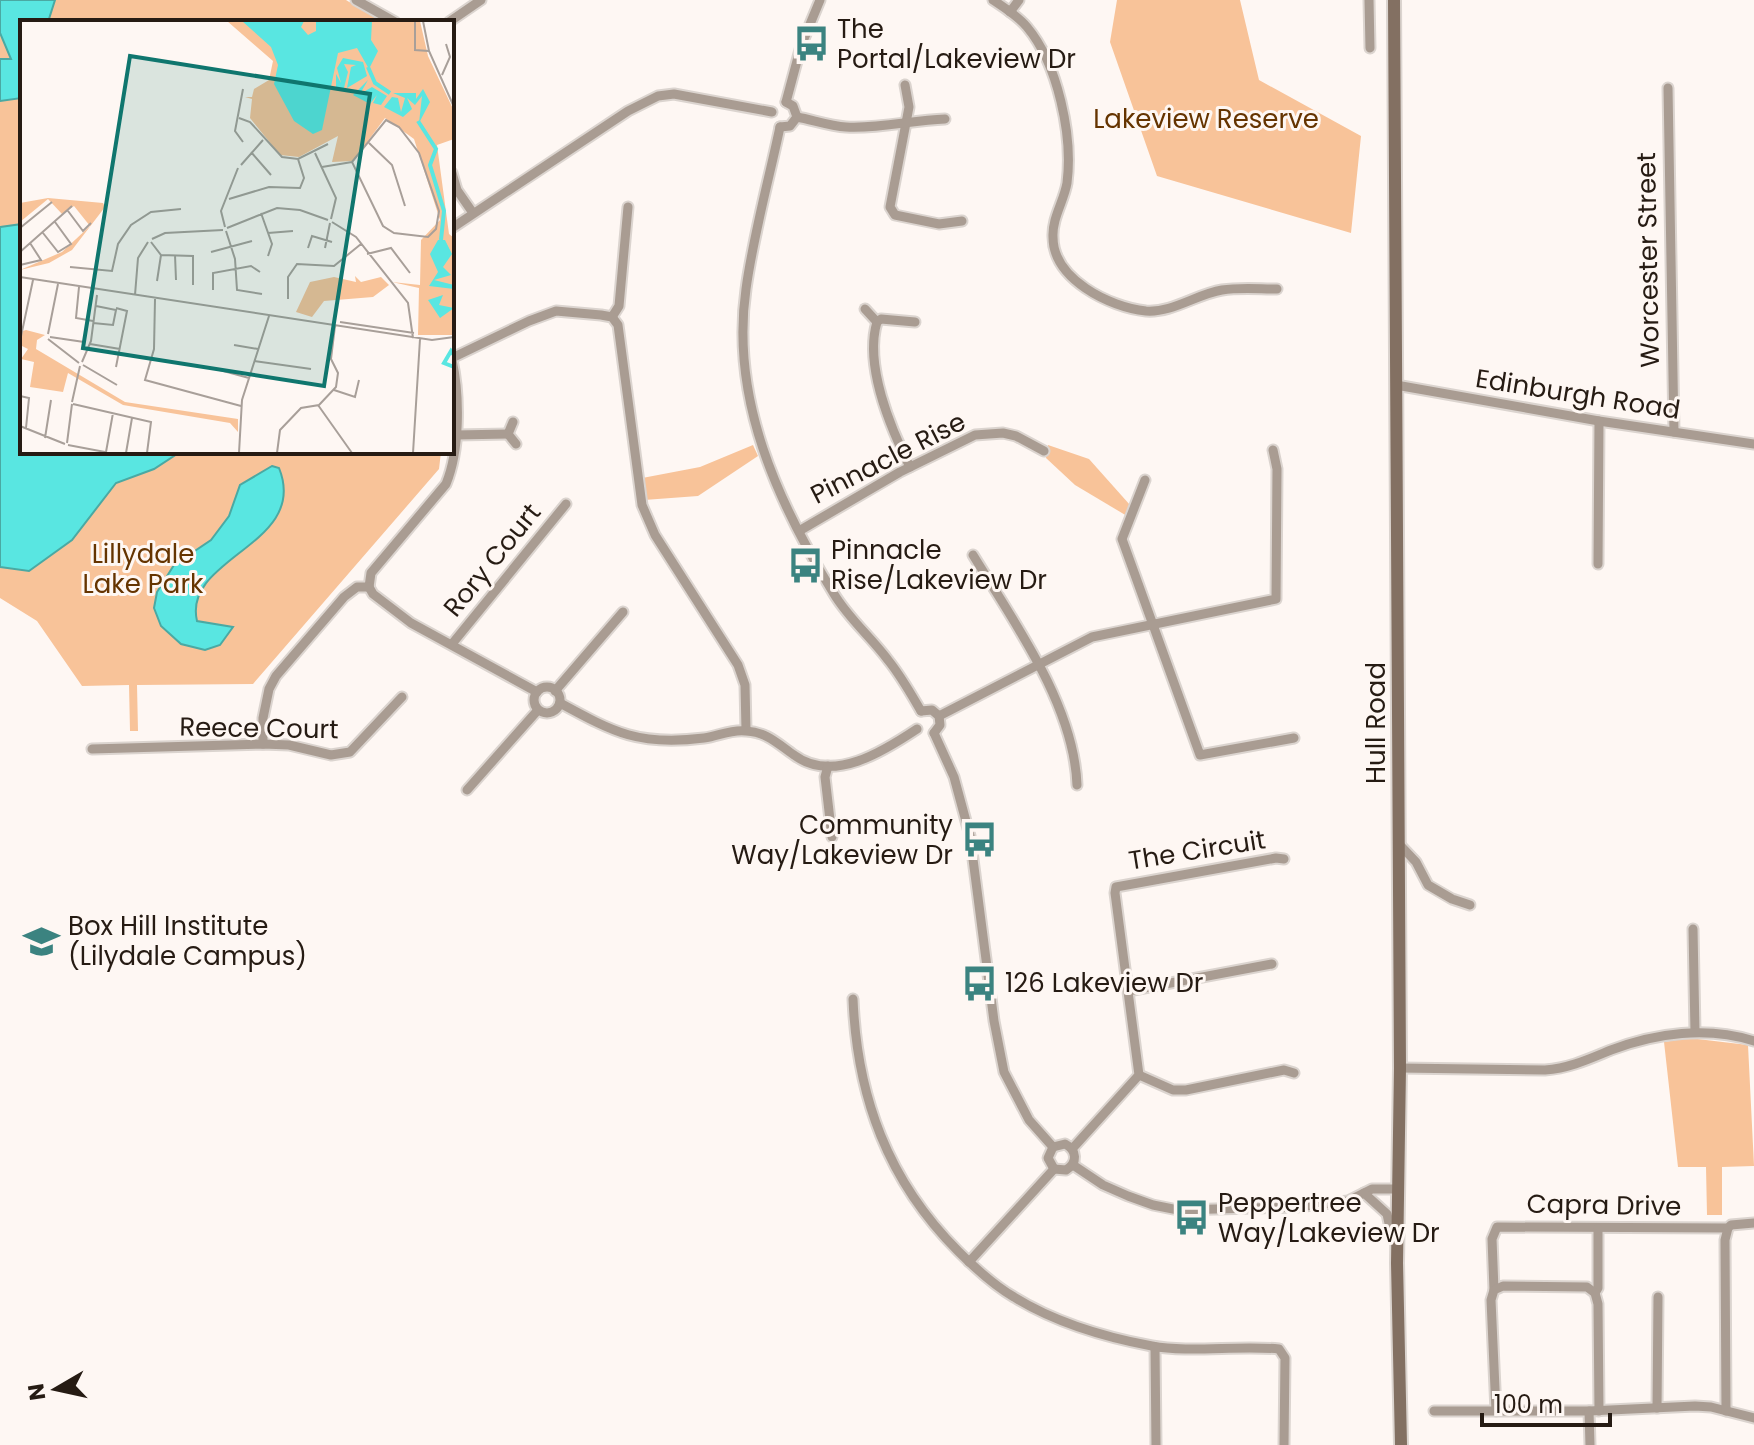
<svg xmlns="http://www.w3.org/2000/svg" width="1754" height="1445" font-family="Poppins,sans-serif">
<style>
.green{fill:#f8c399}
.water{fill:#59e6e1;stroke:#4aa9a3;stroke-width:2}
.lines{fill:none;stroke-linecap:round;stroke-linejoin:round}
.minor-casing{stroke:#dbd4cf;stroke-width:13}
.secondary-casing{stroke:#dbd4cf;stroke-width:16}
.minor{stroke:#a99c92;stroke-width:9}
.secondary{stroke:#837062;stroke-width:12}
.labels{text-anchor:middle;stroke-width:6;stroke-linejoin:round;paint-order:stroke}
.poi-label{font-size:26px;fill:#261b13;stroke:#fef7f3;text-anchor:start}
.park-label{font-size:26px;fill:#653400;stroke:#fef7f3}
.street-label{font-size:26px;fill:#261b13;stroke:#fef7f3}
.inset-river{fill:none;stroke:#59e6e1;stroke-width:4}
.inset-road{fill:none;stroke:#a89f99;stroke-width:2}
.view{fill:#0f766e;fill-opacity:0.15;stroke:#0f766e;stroke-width:4}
.inset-edge{fill:none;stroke:#261b13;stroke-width:4}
</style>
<rect width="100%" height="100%" fill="#fef7f3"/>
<g class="green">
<polygon points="0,0 346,0 382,22 22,22 22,452 441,452 439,469 253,684 137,685 138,731 130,731 129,685 82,686 37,621 0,598"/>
<polygon points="1117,0 1240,0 1259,80 1361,136 1351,233 1157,176 1110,42"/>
<polygon points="753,445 758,456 698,496 644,500 637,479 700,467"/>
<polygon points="1048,445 1089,459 1130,505 1127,516 1075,485 1046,458"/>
<polygon points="1689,1038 1748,1045 1754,1166 1722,1167 1722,1215 1707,1215 1706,1167 1678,1167 1664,1042"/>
</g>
<g class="water">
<polygon points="0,0 55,0 48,22 22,22 22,98 0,101 0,59 11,59 0,33"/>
<polygon points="22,224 22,452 180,452 154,469 116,483 72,540 29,571 0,567 0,227"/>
<path d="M272,466l7,2c31,77 -97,89 -82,153l36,6 -13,18 -15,5 -24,-6 -20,-18 -7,-18 3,-16 17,-27 37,-25 18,-24 11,-31z"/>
</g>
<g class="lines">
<defs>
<g id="minor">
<polyline points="356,0 395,22"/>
<path d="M993,0c12,8 25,16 34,27 31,37 46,109 40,156 -3,18 -15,35 -14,54 0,42 56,70 93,74 26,2 51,-17 76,-21 18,-3 37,-1 55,-1"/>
<polyline points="1369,0 1370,48"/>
<polyline points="1010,12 1019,0"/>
<polyline points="449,22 481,0"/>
<polyline points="905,85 909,107 890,207 895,215 939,224 962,221"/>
<polyline points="1668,88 1674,432"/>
<polyline points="786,102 801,46 820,0"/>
<path d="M797,117c16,3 33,9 49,10 34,2 66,-7 99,-8"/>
<path d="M780,127c-11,52 -27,110 -34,162 -16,110 32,214 88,305 15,25 37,43 54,66 13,16 23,34 33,51"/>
<polyline points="780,127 790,126 797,117 793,106 786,102"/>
<polyline points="452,173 457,190 473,213"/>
<polyline points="452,228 628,111 658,96 674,94 772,112"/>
<polyline points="865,309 877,322"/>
<polyline points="612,317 619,306 628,207"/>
<path d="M877,322c-13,43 14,107 33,145"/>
<polyline points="877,322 881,319 915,322"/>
<polyline points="452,358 529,321 556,311 601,315 612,317 618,325 642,505 655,535 738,665 745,685 746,730"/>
<polyline points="1396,385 1599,421 1754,444"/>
<polyline points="513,422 508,434 516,444"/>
<polyline points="456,435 508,434"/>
<polyline points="1145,480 1122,539 1200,755 1294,738"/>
<polyline points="799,531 900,472 975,435 1003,433 1016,436 1044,451"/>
<path d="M973,555c41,67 101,150 104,230"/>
<polyline points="1598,564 1599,421"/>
<path d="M369,587l2,-14 75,-89c14,-34 14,-88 6,-124"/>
<polyline points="369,587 373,594 411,623 537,692"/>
<polyline points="452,644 566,504"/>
<circle cx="547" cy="700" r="13"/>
<polyline points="555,691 623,612"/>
<path d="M560,703c55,30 79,43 144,35 15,-2 27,-9 42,-7 21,1 32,13 48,24 39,29 90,-4 123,-26"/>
<polyline points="921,711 932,710 939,716 940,725 934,733"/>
<polyline points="939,716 1092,637 1276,599 1277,469 1273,450"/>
<polyline points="934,733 954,777 970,836 994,1021 1004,1072 1029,1120 1053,1147"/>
<polyline points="263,744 263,718 269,689 276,676 344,597 357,587 369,587"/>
<polyline points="92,749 263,744 289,745 331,755 350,752 402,697"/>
<polyline points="828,766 825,777 832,837"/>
<polyline points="467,790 538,710"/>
<polyline points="1399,844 1416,862 1428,885 1452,899 1470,905"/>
<polyline points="1693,929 1695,1032"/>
<polyline points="1128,991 1272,964"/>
<path d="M853,999c4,98 35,182 105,252 17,17 35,34 56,46 42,26 90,40 138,49 37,7 87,-1 127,3l6,9 -1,87"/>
<path d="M1400,1068l145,2c25,-2 44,-11 66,-20 45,-17 96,-24 143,-9"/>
<polyline points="1139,1075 1173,1090 1186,1090 1284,1070 1294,1073"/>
<path d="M1053,1147l12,-3c12,6 13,19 1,26l-12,-1"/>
<polyline points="1053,1147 1048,1158 1054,1169"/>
<polyline points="1072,1149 1139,1075 1115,893 1116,887 1276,858 1284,859"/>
<polyline points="1073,1165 1103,1185 1128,1196 1153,1205 1178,1210 1296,1207 1348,1201 1372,1189 1399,1189"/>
<polyline points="1364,1193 1387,1214 1392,1237"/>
<polyline points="969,1262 1054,1169"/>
<polyline points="1494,1290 1492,1239 1497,1227 1728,1228 1731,1225 1754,1223"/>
<polyline points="1595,1293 1598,1288 1598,1229"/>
<polyline points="1155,1347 1156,1445"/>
<polyline points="1657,1408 1658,1297"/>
<polyline points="1434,1411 1589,1411 1695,1406 1711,1407 1754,1418"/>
<polyline points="1496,1411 1491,1300 1494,1290 1503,1286 1587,1287 1595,1293 1598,1304 1599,1411"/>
<polyline points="1589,1411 1590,1445"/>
<polyline points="1726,1411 1725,1240 1728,1228"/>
</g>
<polyline id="secondary" points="1394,0 1400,1068 1397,1263 1401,1445"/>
</defs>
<use href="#minor" class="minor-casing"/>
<use href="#secondary" class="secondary-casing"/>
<use href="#minor" class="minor"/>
<use href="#secondary" class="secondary"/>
</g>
<defs>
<symbol id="bus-bare" viewBox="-9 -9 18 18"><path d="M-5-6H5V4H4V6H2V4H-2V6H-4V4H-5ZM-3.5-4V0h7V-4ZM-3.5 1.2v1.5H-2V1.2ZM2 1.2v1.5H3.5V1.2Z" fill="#3b8380" stroke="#fef7f3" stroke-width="2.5" paint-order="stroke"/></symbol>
<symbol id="university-bare" viewBox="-9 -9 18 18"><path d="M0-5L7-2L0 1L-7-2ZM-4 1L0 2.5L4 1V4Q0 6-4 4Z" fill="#3b8380" stroke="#fef7f3" stroke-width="2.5" paint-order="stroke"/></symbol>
</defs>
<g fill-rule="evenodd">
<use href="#bus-bare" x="786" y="18" width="51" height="51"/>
<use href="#bus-bare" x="780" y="540" width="51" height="51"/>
<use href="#bus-bare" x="954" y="814" width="51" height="51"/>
<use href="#university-bare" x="16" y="916" width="51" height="51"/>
<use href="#bus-bare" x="954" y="958" width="51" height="51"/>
<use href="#bus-bare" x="1166" y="1192" width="51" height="51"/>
</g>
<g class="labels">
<g class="poi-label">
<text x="837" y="38">The<tspan x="837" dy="30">Portal/Lakeview Dr</tspan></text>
<text x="831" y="559">Pinnacle<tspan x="831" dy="30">Rise/Lakeview Dr</tspan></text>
<text x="953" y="834" text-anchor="end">Community<tspan x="953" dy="30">Way/Lakeview Dr</tspan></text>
<text x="68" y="935">Box Hill Institute<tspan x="68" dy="30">(Lilydale Campus)</tspan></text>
<text x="1005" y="992">126 Lakeview Dr</text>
<text x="1218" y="1212">Peppertree<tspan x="1218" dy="30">Way/Lakeview Dr</tspan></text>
</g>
<g class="park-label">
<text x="1206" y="128">Lakeview Reserve</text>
<text x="143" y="563">Lillydale<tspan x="143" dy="30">Lake Park</tspan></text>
</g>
<g class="street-label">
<text transform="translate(1648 260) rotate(-91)" y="9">Worcester Street</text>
<text transform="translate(1578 394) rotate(9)" y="9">Edinburgh Road</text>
<text transform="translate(888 458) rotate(-27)" y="9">Pinnacle Rise</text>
<text transform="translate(492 560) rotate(-51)" y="9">Rory Court</text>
<text transform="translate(1376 723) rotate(-90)" y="9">Hull Road</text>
<text transform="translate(259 728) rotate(1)" y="9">Reece Court</text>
<text transform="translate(1197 850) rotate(-9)" y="9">The Circuit</text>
<text transform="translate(1604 1205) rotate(1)" y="9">Capra Drive</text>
</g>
</g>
<g transform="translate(20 20)">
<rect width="434" height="434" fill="#fef7f3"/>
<path d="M207,1h193l8,35 26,55v28l-17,6 12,89 5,4v97h-36l1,-47 -27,-6 28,3 1,-45 19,-20 -26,-81 -29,-21 -32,43 -21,1 6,-26 -39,21 -19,-2 -30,-37 2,-19 -7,-2h7l2,-8 15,-9 4,-19zM28,178l55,5 2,4 -33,43 -23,13 -29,7 42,-18 28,-26 -16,-20 -12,8 -14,-15 -28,23v-19zM335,256l6,6 20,-5 8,8 -16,12 -49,4 -12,16 -16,-5 14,-30 24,-5 22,5zM6,310l19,5 -8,5 -1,9 89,53 113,17v13l-8,-9 -107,-18 -55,-32 -5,19 -33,-5 4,-25 -13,-3 7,-10 -8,-4v-13z" fill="#f8c399"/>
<path d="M222,1h62l-3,6 7,8 8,-4v-10h56l-1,19 7,11 -9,18 -12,-21 -19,5 -16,77 -9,4 -19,-13 -20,-37 4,-19 -7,-18zM323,38l20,4 4,14 -20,12 4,-21 5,-2 -12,-1 4,8 -4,16h-8v-14l5,9 -4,-15zM348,60l-8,14 12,-7 15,9 -6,9 -8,-2 4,-8 -7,9 -17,-9zM403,69l7,13 -11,21 3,-27 -7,9 -8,-7 5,11 -9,8 -19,-10 8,-10 6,1 3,14 4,-14 -12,-5h23v6zM418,220h7l7,14 -9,13 8,8 -17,5 20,5v4l-25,-3 9,-14 -8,-18zM423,275l-4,10 15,3 -14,10 -12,-18z" fill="#59e6e1"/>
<path class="inset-river" d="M348,47l7,16 15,10M398,101l18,28 -6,16 14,46 -3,29M434,335l-3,-4 -7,12 10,4"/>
<path class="inset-road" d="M395,1v29l14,1M403,1l6,30 25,56M422,55l8,-18 -4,-13M223,69l-8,42 8,11M219,98l11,4 32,35 16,2 30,-15M366,100l13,7 20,26 20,58 -3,18 -8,8 -34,-4 -11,-7 -31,-64zM349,123l23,22 13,41M231,132l20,23M295,133l21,45 -5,21M221,145l22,-25M302,147l30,-5M209,179l40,-12 31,1 4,-10 -6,-19M48,191l15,20 8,-8M241,193l11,31 -4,12M312,202l24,15 52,66 5,35M205,207l-4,-16 17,-43M0,208l32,-26M207,208l50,-20 23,2 28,10M206,211l9,28 2,31 25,4M23,213l15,19 13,-8 -16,-22M248,213l25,-2M132,219l13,-6 58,-3M131,222l10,13 32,1v29M288,228l4,-12 20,6M305,228l5,-25M0,232l52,-46M191,232l41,-11M347,234l24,-6 19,25M155,235l1,25M0,245l21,-5 -11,-17M50,247l42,4 6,-27 13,-19 20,-13 30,-3M0,257l412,63 22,-3M137,261l4,-26M59,267l-3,31 17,3M193,270v-17l38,-7 9,6M115,275l3,-37 10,-16M135,279l-1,50 -9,31 96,26M268,279v-22l9,-13 37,2 27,-22M96,288l11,3 -11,56M320,302l74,11M73,303l20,2 3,-15 -20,-4M28,314l10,-50M30,317l34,5M28,319l31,24M0,321l13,-61M70,324l30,5M214,325l24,4M234,341l57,8M62,342l9,-21 6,-46M63,345l34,20M196,349l33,9M314,370l21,7 4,-17M0,376l9,2 -3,30M52,382l8,-36M53,384l78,18 -4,31M298,385l34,48M0,406l45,18M25,418l6,-38M47,423l5,-39M48,425l37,7M86,432l7,-39M106,433l6,-35M219,433l3,-53 27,-84M257,433l3,-23 21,-22 18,-3 17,-18 2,-14 -7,-14 4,-33M393,433l7,-114"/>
<path class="view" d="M110,36l240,38 -46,292 -241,-38z"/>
<rect width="434" height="434" class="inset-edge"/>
</g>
<g transform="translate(56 1389) rotate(261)" stroke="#fef7f3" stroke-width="6" paint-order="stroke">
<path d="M0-6L14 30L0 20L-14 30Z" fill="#261b13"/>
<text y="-12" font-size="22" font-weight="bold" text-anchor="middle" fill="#261b13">N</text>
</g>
<path d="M1482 1413v12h128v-12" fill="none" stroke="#261b13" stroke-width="4"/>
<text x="1494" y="1413" font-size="24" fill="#261b13" stroke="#fef7f3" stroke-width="6" paint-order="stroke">100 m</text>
</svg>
